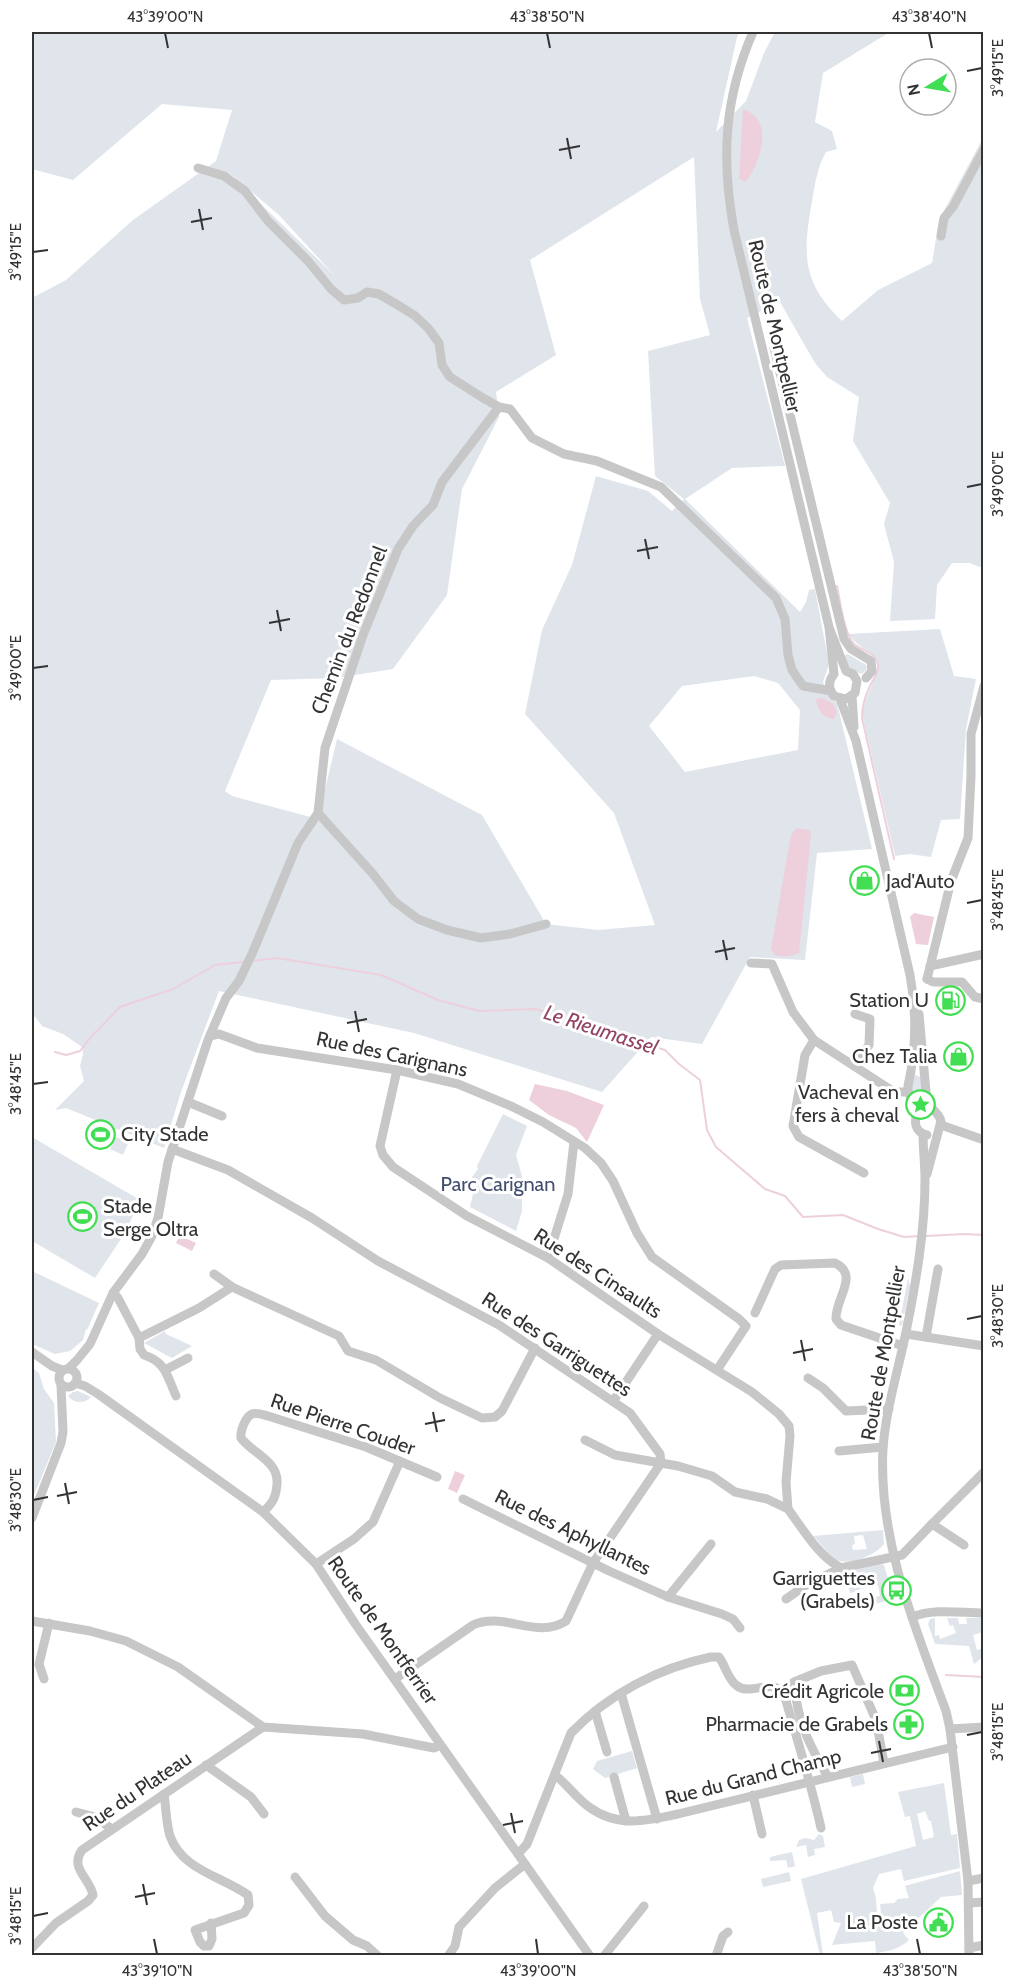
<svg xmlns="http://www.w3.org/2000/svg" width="1015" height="1987" font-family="Cabin,sans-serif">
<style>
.green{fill:#e0e4eb;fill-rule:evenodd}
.water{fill:#edd0dc}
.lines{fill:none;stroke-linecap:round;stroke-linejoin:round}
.stream{stroke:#edd0dc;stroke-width:2}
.minor{stroke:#c7c7c7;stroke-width:9}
.ticks{fill:none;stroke:#333;stroke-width:2}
.labels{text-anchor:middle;stroke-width:6;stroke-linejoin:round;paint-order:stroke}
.street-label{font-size:20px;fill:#333;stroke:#fff}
.poi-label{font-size:20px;fill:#333;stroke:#fff;text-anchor:end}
.park-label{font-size:20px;fill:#414d6e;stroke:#fff}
.water-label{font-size:21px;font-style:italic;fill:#934364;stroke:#fff}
.neatline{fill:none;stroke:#333;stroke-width:2}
.ticks-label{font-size:15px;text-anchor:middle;fill:#333}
</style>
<rect width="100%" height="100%" fill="#fff"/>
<g class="green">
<path d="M32,32h708l-3,5 -21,95 30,-31 18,-48 11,-21h115l-67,41 -8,49 17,9 5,18 -11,3c-9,16 -11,32 -14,49 -9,52 -11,81 30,120l36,-31 54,-27 7,-43 44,-82v430l-14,-5h-17l-15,22 -2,34 -45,2 4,-59 -10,-38 6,-21 -37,-62 6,-44 -32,-20 -12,-14 -35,-61 -33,16 38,148 -53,2 -47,31 115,113 6,-10 3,-12 6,-1 14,75 -6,18 4,13 10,8 35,146 -55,4 -12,107 -55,-3 -48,87 -51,-7 -49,55 -188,-59 -195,-42 -38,101 -17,56 -98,-40 -11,2 29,-29 -4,-15 3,-12 -1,-7 -19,-13 -21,-8 -10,-13v-715l34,-18 67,-60 83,-59 16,-51 -70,-6 -89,76 -41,-11zM694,157l6,142 10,36 -62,16 7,125 29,23 -12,12 -24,-20 -52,-15 -24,89 -30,65 -17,84 89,99 41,112 -57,5 -52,-6 -64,-109 -145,-76 -19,80 -86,-23 -7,-5 46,-111 65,-2 57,-9 54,-74 15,-106 37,-72 -3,-25 60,-37 -26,-95zM227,171l52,44 56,61zM754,676l24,7 22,27 -2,40 -113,22 -36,-46 33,-40z"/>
<path d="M940,629l14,47 22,3 -10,50 -6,90 -19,1 -10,37 -21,-3 -15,2 -32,-138v-11l16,-40c-4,-18 -20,-16 -30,-33z"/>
<path d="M848,654l18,11 1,4 -5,5c-10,-2 -15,-9 -20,-18z"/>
<polygon points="915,1075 921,1077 925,1108 920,1109 911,1093 913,1076"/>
<polygon points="503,1114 527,1126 516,1155 522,1176 522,1211 516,1231 470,1207 474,1189 472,1177 478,1169 477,1166"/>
<polygon points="93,1122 114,1132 110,1144 107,1146 87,1136 90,1124"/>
<polygon points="125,1136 130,1139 123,1155 110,1149 116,1137 123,1140"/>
<polygon points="32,1137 140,1200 125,1233 95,1278 32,1241"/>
<polygon points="32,1271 99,1303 87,1330 86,1329 83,1340 70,1351 55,1354 32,1344"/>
<polygon points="908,1278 910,1286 902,1325 900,1326 899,1325"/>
<polygon points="165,1331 166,1334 192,1346 172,1358 144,1343"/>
<polygon points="32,1368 39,1373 44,1389 54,1403 56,1442 32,1500"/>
<path d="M78,1391l13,6c-6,7 -17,7 -23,-1l5,-4z"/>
<path d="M883,1530l1,14c-8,10 -32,22 -47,16 -8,-4 -17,-18 -24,-24zM863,1535l4,14 -14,1 -1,-5 3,-1 -1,-8z"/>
<path d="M880,1564l4,1 10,34 -36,9 -3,-16 -5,1 -4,-21zM878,1585l2,11 -15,3 1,5 -4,1 -3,-16z"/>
<polygon points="935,1618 935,1636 939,1635 940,1639 956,1633 953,1625 950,1626 947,1618 958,1618 959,1624 967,1624 966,1618 983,1618 983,1632 973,1635 977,1650 983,1648 983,1657 974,1664 969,1646 935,1644 928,1624 930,1619"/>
<polygon points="632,1751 637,1768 605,1778 593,1769 597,1761"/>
<polygon points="863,1774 865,1784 852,1787 850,1777"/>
<path d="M944,1783l7,52 6,-1 3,34 -56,13 -3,-12 -22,5 -6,14 3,10 1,16 4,-1 -1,-9 14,-1 4,-4 11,-1 -4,-12 3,-1 52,-14 2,24 -21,2 -38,36 6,7c-9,9 -20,11 -33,13l-1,-12 -43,4 9,-22 -7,-1 -3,-12 -14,3 6,42h-3l-19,-76 115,-33 -6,-30 -5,1 -7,-25zM925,1811l4,10h2l3,16 -11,3 -6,-26z"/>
<polygon points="819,1834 823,1836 825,1847 814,1849 815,1855 808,1857 806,1845 796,1847 799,1840 806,1838 814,1840"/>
<polygon points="792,1852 795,1866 788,1868 786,1860 770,1861 770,1857"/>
<polygon points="789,1872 791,1881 763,1887 761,1879"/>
</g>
<g class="water">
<path d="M743,109c32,11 18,52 3,73l-7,-3z"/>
<path d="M822,698l11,6 4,8 -3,7c-11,0 -17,-10 -18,-20z"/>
<path d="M797,828l13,2 1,5 -12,118c-9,4 -14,4 -24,2l-4,-6 19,-109 2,-7z"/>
<polygon points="914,913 934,917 928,945 916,944 910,917"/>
<polygon points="535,1084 567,1091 604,1105 587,1142 576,1128 549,1115 529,1100"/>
<polygon points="183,1237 196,1243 192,1251 176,1243 178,1239"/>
<polygon points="455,1471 465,1475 457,1493 448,1489"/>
</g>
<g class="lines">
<g class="stream">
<path d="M837,586c3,15 7,47 17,58 8,7 22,8 24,21 1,8 -5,14 -8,21 -5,10 -8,21 -8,32l32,141"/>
<polyline points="252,961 277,958 381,975 438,1000 479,1011 536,1009 665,1050 679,1064 700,1080 707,1130 716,1147 765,1189 785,1196 803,1217 843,1215 878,1229 904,1237 920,1236"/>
<polyline points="55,1052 66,1055 80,1051 90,1038 120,1007 173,989 215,965 243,962"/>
<polyline points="926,1236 964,1234 984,1235"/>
<polyline points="946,1675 984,1677"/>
</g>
<g class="minor">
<path d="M753,32c-29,67 -32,126 -19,198l95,397 17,44 7,3 4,7 -2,12 -9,6 -12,-3c-6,-7 -6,-15 0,-22l-5,-47"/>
<polyline points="198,168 224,176 245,191 268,221 308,261 331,289 344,300 358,298 367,292 379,294 396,304 414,315 428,328 439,343 442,365 450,377 483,398 499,407 510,409 532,438 564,454 597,461 661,487 776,598 785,619 788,655 792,670 803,686 831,691"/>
<polyline points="941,236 944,218 953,207 984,149"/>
<polyline points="774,348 844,639 851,649 871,661 872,671 866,678"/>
<polyline points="852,696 854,727"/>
<path d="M840,699l16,42 54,234c7,37 6,75 -2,111v6l11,21"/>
<polyline points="318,813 373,874 394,901 418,919 447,930 481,938 510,934 546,924"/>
<polyline points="751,963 772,964 793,1012 814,1040 894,1092 908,1092"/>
<polyline points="930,966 984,954"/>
<polyline points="927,979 951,881 968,838 971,776 971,734 984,686"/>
<polyline points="927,979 933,982 962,982 975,997 984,999"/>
<path d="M919,1014l8,89c5,6 12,10 14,18l-14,53"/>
<polyline points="211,1036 219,1034 257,1048 397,1070 458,1084 513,1107 543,1122 585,1148 601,1163 613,1181 637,1233 652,1257 739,1319 746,1326 717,1370"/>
<polyline points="814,1040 805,1055 793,1126 799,1137 864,1173"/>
<polyline points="855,1066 869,1045 870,1019 855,1014"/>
<polyline points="397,1070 380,1146 383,1155 393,1167 467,1216 548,1258 658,1334 752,1392 779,1414 789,1426 790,1436 786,1482 788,1509"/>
<polyline points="188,1102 222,1116"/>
<path d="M924,1110l-8,7c-2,9 2,16 11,18"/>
<polyline points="941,1125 984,1140"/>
<path d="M923,1134c0,15 2,30 2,45 0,52 -9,103 -19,153 -8,39 -20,77 -23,116 -5,92 32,179 63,263l4,18 18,152 1,75"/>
<polyline points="172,1149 228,1170 312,1218 378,1261 499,1325 630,1413 660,1454 661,1463"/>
<polyline points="548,1258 568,1194 574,1142"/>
<polyline points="214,1274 232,1287 339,1336 348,1351 376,1360 440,1398 482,1418 495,1417 502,1411 535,1348"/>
<path d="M113,1293l5,5 21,40 1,11 4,6c22,7 23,21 32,41"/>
<path d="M755,1313l20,-44 6,-4 54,-2c25,12 0,36 1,56l5,6 62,21"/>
<polyline points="906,1334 984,1346"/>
<polyline points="926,1337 938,1269"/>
<polyline points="139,1338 199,1308 232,1287"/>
<polyline points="32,1352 52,1366 62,1370"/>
<polyline points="69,1368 77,1360 90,1344 113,1293 142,1254 152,1236 158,1218 168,1162 208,1040 226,998 239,981 252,954 298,843 318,813 325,748 330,733 363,635 398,549 413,526 433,505 442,482 499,407"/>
<circle cx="68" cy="1378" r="9"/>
<polyline points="165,1370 188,1358"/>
<polyline points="808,1378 823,1388 846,1411 889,1409"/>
<polyline points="75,1383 85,1386 98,1394 263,1512 316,1564 356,1625 590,1956"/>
<polyline points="614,1400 658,1334"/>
<path d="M585,1440l30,15 63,11 34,10 23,16 32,7 21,10c15,20 30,47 53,59l61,-13 30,-31 32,21"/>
<polyline points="839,1451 883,1447"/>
<polyline points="463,1499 609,1571 668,1597 722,1614 733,1619 740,1628"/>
<path d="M263,1512c10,-9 13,-15 14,-28 2,-23 -24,-30 -36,-46 -1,-6 4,-21 11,-24 4,-2 12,1 16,2l98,31 71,30"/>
<polyline points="32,1518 61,1443 63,1432 61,1385"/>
<polyline points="932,1524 984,1472"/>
<polyline points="316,1564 354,1539 373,1522 400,1461"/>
<polyline points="668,1597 711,1544"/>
<polyline points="786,1599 806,1585 841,1568"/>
<path d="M912,1617c23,-9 48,-4 72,-4"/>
<polyline points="32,1621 90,1631 126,1641 178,1667 263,1727 363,1734 434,1748 440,1745"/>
<polyline points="44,1679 39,1664 49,1623"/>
<path d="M395,1679l78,-54c30,-14 64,15 93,-4l27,-58 68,-100"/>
<polyline points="621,1693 657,1819"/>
<polyline points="595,1711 607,1752"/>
<polyline points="950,1729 984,1727"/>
<polyline points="206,1765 251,1797 264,1814"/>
<path d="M555,1775c12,9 21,23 34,32 29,21 57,14 89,7l275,-67"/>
<polyline points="614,1777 626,1821"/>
<path d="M828,1777c-19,-32 -31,-57 -34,-95l27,-11 31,-6 24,55 8,43"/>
<path d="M164,1794c2,13 2,29 6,42 12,34 51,40 78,59l1,10 -5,8 -49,17 5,12 4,4h5l3,-7 -1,-16"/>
<polyline points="753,1795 762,1834"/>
<polyline points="76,1812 95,1817 112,1829"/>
<path d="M518,1854l9,-10 44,-111c38,-39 87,-65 140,-76h8c6,8 9,22 17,28 14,12 36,-8 48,9 13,45 27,89 37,134"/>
<polyline points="295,1877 325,1916 353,1940 367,1946 378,1956"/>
<polyline points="968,1881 984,1878"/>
<polyline points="969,1903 984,1902"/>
<path d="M32,1948l24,-25 32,-22 5,-6c-3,-17 -24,-27 -11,-45l181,-123"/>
<polyline points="969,1948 984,1945"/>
<polyline points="448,1956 455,1946 459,1927 495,1888 525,1864"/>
<polyline points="604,1956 644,1906"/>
<polyline points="716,1956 723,1936 728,1932"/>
</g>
</g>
<path class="ticks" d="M165,33l3,15M547,33l3,15M929,33l3,15M967,71l15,-3M567,138l4,21M559,150l21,-4M199,209l4,21M191,222l21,-4M33,252l15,-2M967,487l15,-3M645,539l4,20M637,551l21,-4M277,610l4,21M269,623l21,-4M33,668l15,-2M967,903l15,-3M723,940l4,20M715,952l20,-4M355,1011l4,21M347,1023l20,-4M33,1084l15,-2M967,1319l15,-3M801,1340l4,21M793,1353l20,-4M433,1412l4,20M425,1424l20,-4M65,1483l4,21M57,1496l20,-4M33,1500l15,-3M967,1735l15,-3M879,1741l4,21M871,1753l20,-4M511,1813l4,20M503,1825l20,-4M143,1884l4,21M135,1897l20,-4M33,1916l15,-3M154,1939l3,15M536,1939l2,15M917,1939l3,15"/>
<defs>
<symbol id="shop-ring" viewBox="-11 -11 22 22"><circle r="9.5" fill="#fff" stroke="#41de53" stroke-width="1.5"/><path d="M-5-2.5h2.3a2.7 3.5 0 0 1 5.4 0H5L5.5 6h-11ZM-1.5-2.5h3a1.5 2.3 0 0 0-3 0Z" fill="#41de53"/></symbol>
<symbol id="fuel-ring" viewBox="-11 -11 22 22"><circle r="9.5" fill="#fff" stroke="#41de53" stroke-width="1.5"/><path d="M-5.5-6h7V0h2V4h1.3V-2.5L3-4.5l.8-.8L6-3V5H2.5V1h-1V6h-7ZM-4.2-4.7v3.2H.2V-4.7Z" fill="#41de53"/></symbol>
<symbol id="sight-ring" viewBox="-11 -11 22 22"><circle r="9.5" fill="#fff" stroke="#41de53" stroke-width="1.5"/><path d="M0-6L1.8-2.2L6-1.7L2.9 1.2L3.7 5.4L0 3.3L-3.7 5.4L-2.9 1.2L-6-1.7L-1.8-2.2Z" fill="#41de53"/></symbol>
<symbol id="stadium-ring" viewBox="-11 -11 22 22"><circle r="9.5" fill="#fff" stroke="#41de53" stroke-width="1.5"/><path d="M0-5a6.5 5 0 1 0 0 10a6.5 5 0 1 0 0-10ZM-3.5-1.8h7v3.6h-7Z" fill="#41de53"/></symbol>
<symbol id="bus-ring" viewBox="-11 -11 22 22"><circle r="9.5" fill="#fff" stroke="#41de53" stroke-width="1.5"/><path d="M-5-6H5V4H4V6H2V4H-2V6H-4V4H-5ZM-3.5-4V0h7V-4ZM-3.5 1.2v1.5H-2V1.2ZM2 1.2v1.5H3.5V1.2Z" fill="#41de53"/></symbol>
<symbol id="bank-ring" viewBox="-11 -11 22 22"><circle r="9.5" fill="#fff" stroke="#41de53" stroke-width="1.5"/><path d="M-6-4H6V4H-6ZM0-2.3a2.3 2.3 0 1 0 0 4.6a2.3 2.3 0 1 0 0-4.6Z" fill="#41de53"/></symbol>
<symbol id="pharmacy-ring" viewBox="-11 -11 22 22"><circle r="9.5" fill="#fff" stroke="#41de53" stroke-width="1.5"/><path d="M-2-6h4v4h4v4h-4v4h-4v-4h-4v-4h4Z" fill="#41de53"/></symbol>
<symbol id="civic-ring" viewBox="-11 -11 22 22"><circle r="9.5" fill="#fff" stroke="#41de53" stroke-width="1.5"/><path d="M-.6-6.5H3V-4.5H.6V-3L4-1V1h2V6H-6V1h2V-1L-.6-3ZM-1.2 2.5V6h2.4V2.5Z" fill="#41de53"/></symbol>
</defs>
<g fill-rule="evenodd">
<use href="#shop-ring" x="848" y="864" width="33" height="33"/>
<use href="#fuel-ring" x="934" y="984" width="33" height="33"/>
<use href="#shop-ring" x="942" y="1040" width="33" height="33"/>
<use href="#sight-ring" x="904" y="1088" width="33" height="33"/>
<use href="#stadium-ring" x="84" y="1118" width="33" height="33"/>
<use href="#stadium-ring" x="66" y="1200" width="33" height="33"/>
<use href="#bus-ring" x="880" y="1574" width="33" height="33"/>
<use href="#bank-ring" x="888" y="1674" width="33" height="33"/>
<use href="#pharmacy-ring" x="892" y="1708" width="33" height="33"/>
<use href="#civic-ring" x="922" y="1906" width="33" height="33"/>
</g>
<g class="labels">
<g class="street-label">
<text transform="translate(775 326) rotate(77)" y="7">Route de Montpellier</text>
<text transform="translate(349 630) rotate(-69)" y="7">Chemin du Redonnel</text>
<text transform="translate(392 1054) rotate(12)" y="7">Rue des Carignans</text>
<text transform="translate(598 1273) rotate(33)" y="7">Rue des Cinsaults</text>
<text transform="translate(557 1344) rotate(33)" y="7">Rue des Garriguettes</text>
<text transform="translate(883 1353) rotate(-80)" y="7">Route de Montpellier</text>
<text transform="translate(343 1424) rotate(19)" y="7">Rue Pierre Couder</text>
<text transform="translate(573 1532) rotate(26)" y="7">Rue des Aphyllantes</text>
<text transform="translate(383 1630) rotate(55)" y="7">Route de Montferrier</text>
<text transform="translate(753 1777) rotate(-14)" y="7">Rue du Grand Champ</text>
<text transform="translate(137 1791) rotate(-34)" y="7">Rue du Plateau</text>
</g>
<g class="poi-label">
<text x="886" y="888" text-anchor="start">Jad'Auto</text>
<text x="929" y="1007">Station U</text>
<text x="937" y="1063">Chez Talia</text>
<text x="899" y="1099">Vacheval en<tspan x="899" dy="23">fers à cheval</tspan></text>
<text x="121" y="1141" text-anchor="start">City Stade</text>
<text x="103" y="1213" text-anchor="start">Stade<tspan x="103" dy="23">Serge Oltra</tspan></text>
<text x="875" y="1585">Garriguettes<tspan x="875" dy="23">(Grabels)</tspan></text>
<text x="884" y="1698">Crédit Agricole</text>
<text x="888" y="1731">Pharmacie de Grabels</text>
<text x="918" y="1929">La Poste</text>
</g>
<g class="park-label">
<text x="498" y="1191">Parc Carignan</text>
</g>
<g class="water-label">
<text transform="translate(601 1030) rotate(18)" y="7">Le Rieumassel</text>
</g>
</g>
<rect width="1015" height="1987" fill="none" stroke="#ffffff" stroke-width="66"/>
<g transform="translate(928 87) rotate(259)"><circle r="28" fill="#ffffff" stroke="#adadad" stroke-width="1.5"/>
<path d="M0-4.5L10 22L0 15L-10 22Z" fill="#41de53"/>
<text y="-9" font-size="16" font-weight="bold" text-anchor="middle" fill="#333333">N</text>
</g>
<rect x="33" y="33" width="949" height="1921" class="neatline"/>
<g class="ticks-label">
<text x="165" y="22">43°39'00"N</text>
<text x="547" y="22">43°38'50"N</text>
<text x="929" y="22">43°38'40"N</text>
<text transform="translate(998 68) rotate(-90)" y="5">3°49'15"E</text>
<text transform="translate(16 252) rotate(-90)" y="5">3°49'15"E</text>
<text transform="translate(998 484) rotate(-90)" y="5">3°49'00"E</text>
<text transform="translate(16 668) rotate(-90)" y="5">3°49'00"E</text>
<text transform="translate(998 900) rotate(-90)" y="5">3°48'45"E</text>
<text transform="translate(16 1084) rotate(-90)" y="5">3°48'45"E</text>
<text transform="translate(998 1316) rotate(-90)" y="5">3°48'30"E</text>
<text transform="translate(16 1500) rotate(-90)" y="5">3°48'30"E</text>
<text transform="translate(998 1732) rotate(-90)" y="5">3°48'15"E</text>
<text transform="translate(16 1916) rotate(-90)" y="5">3°48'15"E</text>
<text x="157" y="1976">43°39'10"N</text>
<text x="538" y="1976">43°39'00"N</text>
<text x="920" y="1976">43°38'50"N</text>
</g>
</svg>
